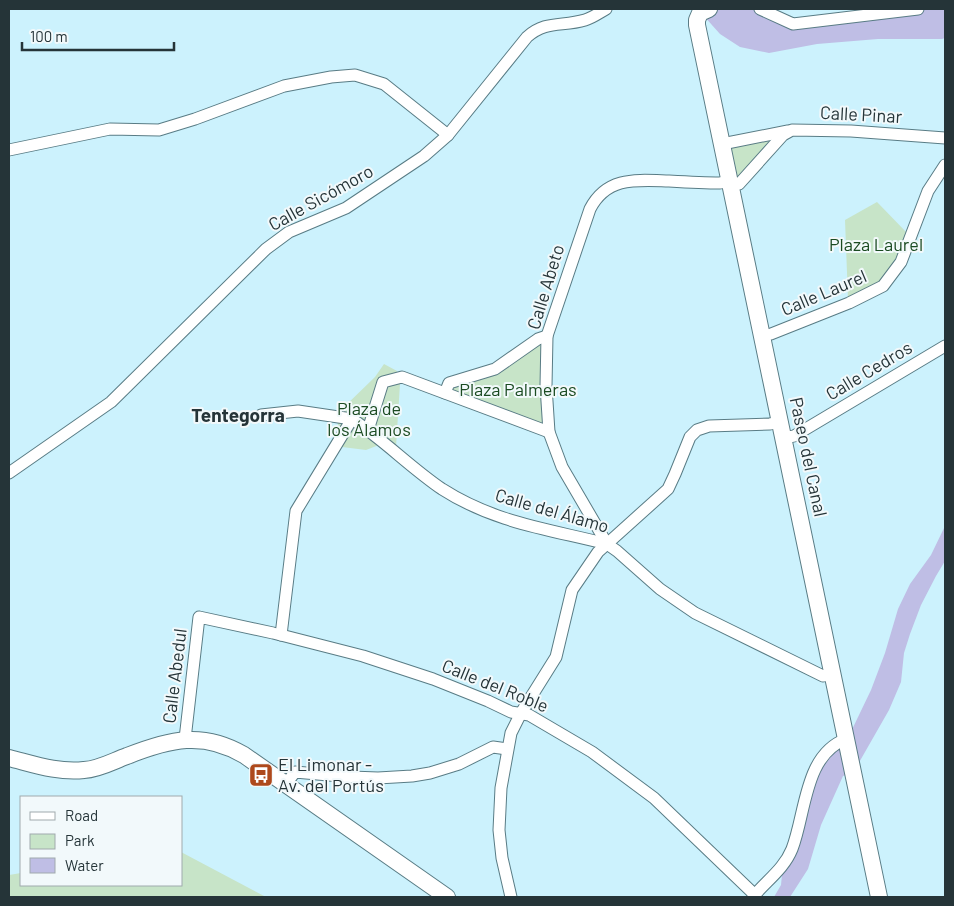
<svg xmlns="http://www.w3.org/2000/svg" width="954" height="906" font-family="Barlow,sans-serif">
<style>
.green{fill:#c7e4c8}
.water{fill:#bfbee5}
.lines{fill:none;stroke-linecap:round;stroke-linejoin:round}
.street-casing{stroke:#597c85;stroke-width:13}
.secondary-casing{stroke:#597c85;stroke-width:18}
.street{stroke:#fff;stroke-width:11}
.secondary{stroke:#fff;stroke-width:16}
.labels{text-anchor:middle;stroke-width:4;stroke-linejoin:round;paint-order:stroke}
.street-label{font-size:18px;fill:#253438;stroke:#f2f9fb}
.park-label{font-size:18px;fill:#1b4b22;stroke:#f2f9fb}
.poi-label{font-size:18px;fill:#253438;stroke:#f2f9fb;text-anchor:start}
.neighbourhood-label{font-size:19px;font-weight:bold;fill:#253438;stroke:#f2f9fb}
</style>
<rect width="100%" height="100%" fill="#ccf2fd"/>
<g class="green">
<polygon points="792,130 739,184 722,144"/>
<polygon points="877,202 909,235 890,279 848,299 845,220"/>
<polygon points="547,336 549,432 445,393 449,383 473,377"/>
<path d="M384,364l13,7 3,13 -4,63 -17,-2 -13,5 -24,-3c-2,-9 -1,-19 -6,-26l5,-11 34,-33z"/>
<polygon points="181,852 266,897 9,897 9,875 21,873 21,885 181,885"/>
</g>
<g class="water">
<polygon points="702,9 767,9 794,21 901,9 945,9 945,38 942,39 878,39 817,44 769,53 740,47 720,34 703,15"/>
<polygon points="945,526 945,561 936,576 921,605 910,634 904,653 901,682 889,710 853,773 843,776 821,825 808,869 790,897 774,897 781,885 783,864 816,767 847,740 871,690 885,653 898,609 910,584 931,555"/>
</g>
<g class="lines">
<defs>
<g id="street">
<polyline points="760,9 793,24 918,9"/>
<polyline points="722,144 788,131"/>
<polyline points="9,150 110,129 159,130 195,119 284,86 331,77 355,75 384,84 448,135"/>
<polyline points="731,185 739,184 783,135 792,130 851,131 945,138"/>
<polyline points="762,336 771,334 849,303 883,286 901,262 928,191 945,165"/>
<polyline points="445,393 449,383 495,369 538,339 547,336"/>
<polyline points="261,415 298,411 352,419"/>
<polyline points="368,430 383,382 402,377 549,432"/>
<polyline points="784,438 794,436 945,346"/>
<path d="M9,473l102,-71 155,-153 23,-17 57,-24 78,-52 24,-21 79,-98c19,-17 35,-10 58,-17 7,-2 14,-7 21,-11"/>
<path d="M607,544l-45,-77 -13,-35 -3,-46 1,-50 43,-127c17,-33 47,-29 79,-28 17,1 34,2 51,2l10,-2"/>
<path d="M281,635l15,-124 56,-92c32,21 59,49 90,70 53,34 106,40 165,55l10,7 43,38 35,24 128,63 10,-2"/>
<polyline points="185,739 199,617 273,633 363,656 433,679 488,701 511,712 529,715 592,752 654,798 755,895"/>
<polyline points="286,784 295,772 351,777 378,778 412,776 430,773 459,764 493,747 507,749"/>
<polyline points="511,897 502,858 499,830 501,788 511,733 521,713 556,657 572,590 598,552 668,489 675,474 690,437 697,430 709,426 770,424 780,422"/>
<path d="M753,897c13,-16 31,-28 39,-48 14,-36 12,-94 54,-110"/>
</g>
<g id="secondary">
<polyline points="709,9 700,13 697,20 697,25 879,897"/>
<path d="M9,758c24,6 49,15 75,12 16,-1 29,-9 43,-14 43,-17 76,-25 117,-1l203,142"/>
</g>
</defs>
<use href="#street" class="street-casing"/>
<use href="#secondary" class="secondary-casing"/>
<use href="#street" class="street"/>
<use href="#secondary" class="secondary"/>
</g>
<defs>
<symbol id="bus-square" viewBox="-11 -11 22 22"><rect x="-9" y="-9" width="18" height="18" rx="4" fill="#ae491c" stroke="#f2f9fb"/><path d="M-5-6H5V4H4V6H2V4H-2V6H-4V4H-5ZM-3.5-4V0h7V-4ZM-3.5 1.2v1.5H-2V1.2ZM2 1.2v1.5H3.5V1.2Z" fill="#fff"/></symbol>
</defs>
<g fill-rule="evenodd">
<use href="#bus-square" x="247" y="761" width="28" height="28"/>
</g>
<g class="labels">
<g class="street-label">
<text transform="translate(861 115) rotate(3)" y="6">Calle Pinar</text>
<text transform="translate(321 198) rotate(-29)" y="6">Calle Sicómoro</text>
<text transform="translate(546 287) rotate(-73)" y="6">Calle Abeto</text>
<text transform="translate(824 293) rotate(-23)" y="6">Calle Laurel</text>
<text transform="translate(869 371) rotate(-31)" y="6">Calle Cedros</text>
<text transform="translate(808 457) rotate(78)" y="6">Paseo del Canal</text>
<text transform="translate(552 511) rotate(16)" y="6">Calle del Álamo</text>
<text transform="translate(175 676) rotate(-83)" y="6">Calle Abedul</text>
<text transform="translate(495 686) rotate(22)" y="6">Calle del Roble</text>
</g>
<g class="park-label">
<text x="876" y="251">Plaza Laurel</text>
<text x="518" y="396">Plaza Palmeras</text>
<text x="369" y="415">Plaza de<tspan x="369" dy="21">los Álamos</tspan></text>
</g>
<g class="poi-label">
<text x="278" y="771">El Limonar -<tspan x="278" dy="21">Av. del Portús</tspan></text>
</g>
<g class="neighbourhood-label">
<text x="238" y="422">Tentegorra</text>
</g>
</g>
<rect width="954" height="906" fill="none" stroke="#253438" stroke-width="20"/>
<rect x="20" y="796" width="162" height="90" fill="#f2f9fb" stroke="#a0aaad"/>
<rect x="30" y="812" width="25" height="8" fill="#ffffff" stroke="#a0aaad"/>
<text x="65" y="821" font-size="15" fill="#253438">Road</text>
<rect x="30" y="834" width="25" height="15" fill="#c7e4c8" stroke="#a0aaad"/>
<text x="65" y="846" font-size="15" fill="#253438">Park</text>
<rect x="30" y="858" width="25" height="15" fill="#bfbee5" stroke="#a0aaad"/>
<text x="65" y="871" font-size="15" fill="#253438">Water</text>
<path d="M22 42v8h152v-8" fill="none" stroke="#253438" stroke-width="2.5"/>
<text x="30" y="42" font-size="15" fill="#253438" stroke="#f2f9fb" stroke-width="4" paint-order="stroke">100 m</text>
</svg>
